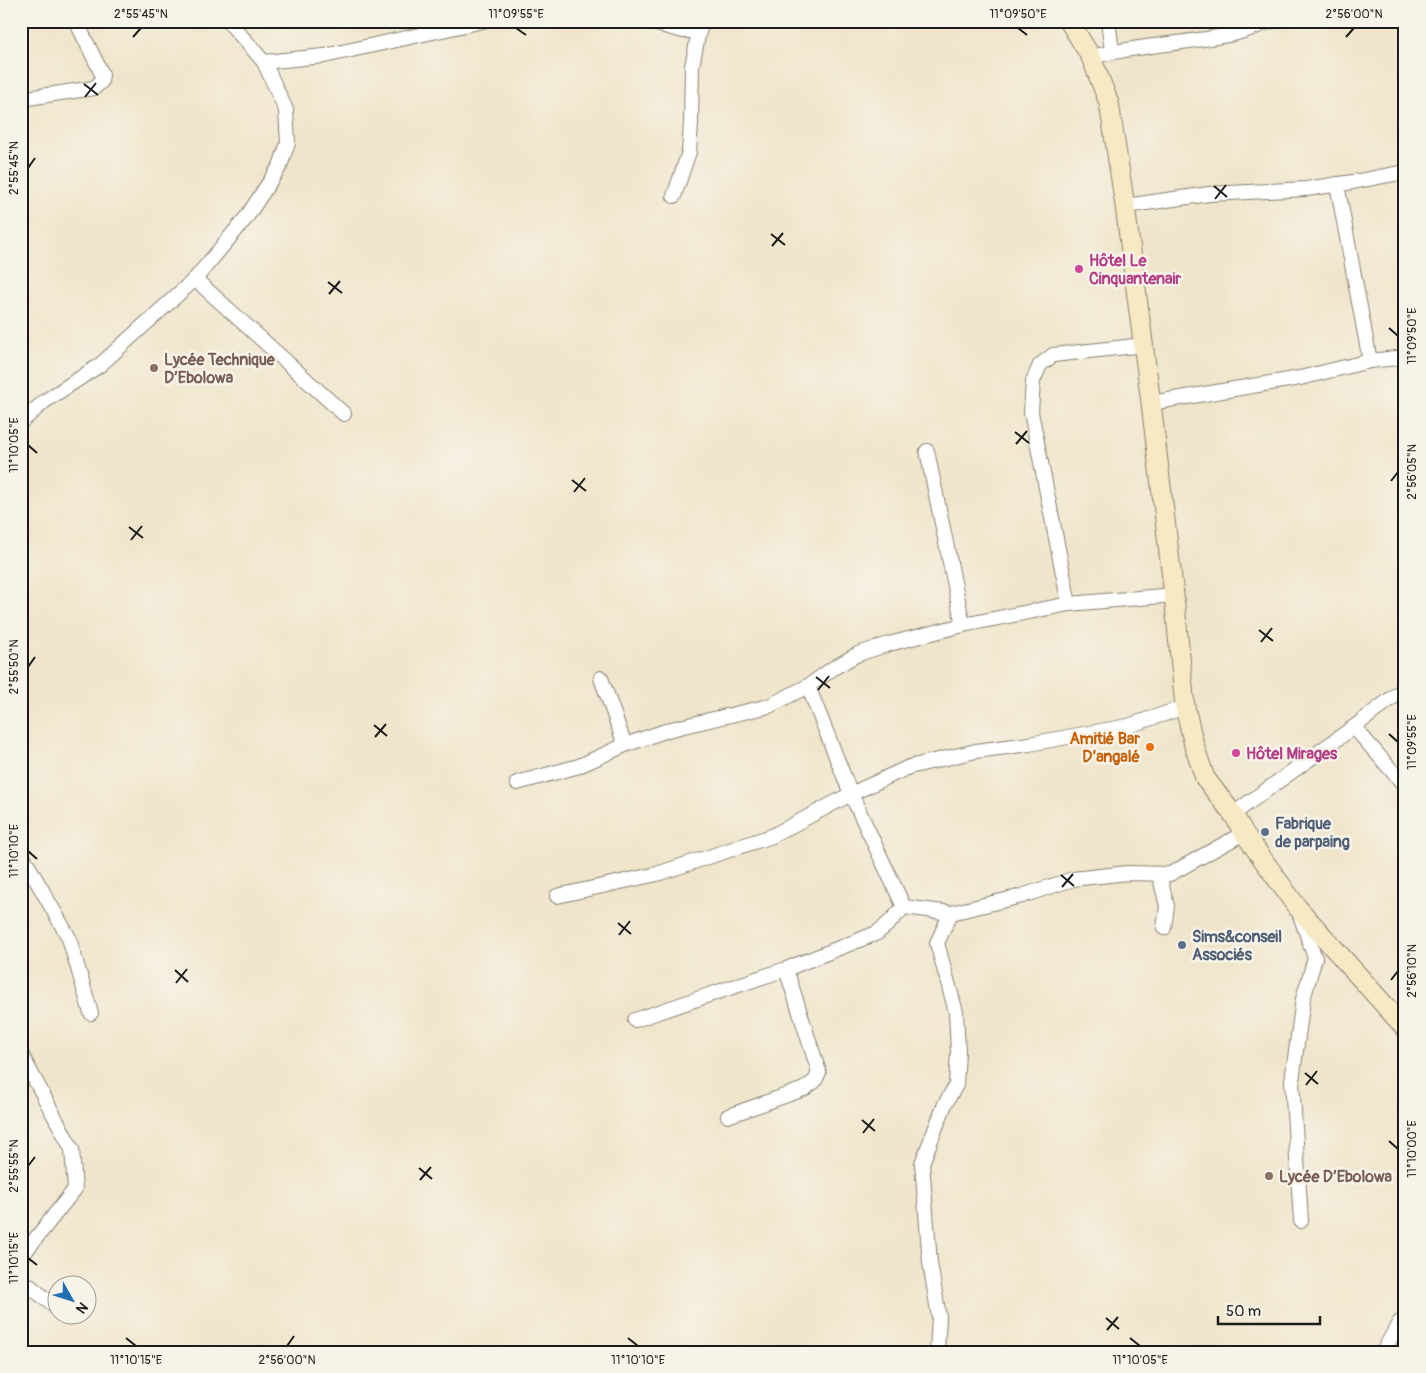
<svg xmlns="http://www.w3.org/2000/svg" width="1426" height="1373" font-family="Pangolin,sans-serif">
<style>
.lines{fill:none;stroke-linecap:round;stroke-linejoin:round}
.street-casing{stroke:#868073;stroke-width:16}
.secondary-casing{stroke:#868073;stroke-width:21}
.street{stroke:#fff;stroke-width:14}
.secondary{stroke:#f6e9c3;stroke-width:19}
.ticks{fill:none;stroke:#1c1c1c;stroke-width:2}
.hotel-dot{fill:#d1479c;stroke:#f7f3e8;stroke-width:2}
.education-dot{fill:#8d6e63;stroke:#f7f3e8;stroke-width:2}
.food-dot{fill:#e8710a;stroke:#f7f3e8;stroke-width:2}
.service-dot{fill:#5c6f8a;stroke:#f7f3e8;stroke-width:2}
.labels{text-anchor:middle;stroke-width:5;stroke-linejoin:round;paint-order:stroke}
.hotel-label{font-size:16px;font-weight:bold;fill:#b23c85;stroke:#f7f3e8;text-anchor:start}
.education-label{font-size:16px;font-weight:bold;fill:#785e54;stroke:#f7f3e8;text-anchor:start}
.food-label{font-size:16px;font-weight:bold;fill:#c56008;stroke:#f7f3e8;text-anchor:end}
.service-label{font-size:16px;font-weight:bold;fill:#4e5e75;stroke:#f7f3e8;text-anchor:start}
.neatline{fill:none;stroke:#1c1c1c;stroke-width:2}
.ticks-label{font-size:12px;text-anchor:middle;fill:#1c1c1c}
</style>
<rect width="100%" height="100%" fill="#f7f3e8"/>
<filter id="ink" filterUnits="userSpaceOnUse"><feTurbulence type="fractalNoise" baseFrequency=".02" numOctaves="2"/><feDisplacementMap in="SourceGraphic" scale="10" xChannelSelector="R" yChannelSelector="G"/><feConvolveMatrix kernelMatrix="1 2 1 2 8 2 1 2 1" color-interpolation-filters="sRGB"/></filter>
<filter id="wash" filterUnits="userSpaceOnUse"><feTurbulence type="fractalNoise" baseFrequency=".0096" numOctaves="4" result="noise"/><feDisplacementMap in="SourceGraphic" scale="20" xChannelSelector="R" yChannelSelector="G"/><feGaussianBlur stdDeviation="1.12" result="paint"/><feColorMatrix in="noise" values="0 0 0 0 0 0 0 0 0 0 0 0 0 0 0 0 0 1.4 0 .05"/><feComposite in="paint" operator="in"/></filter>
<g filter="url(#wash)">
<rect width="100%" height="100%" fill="#f0e5ca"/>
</g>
<g filter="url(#ink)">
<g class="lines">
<defs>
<g id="street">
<polyline points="646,21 683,31 699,31"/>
<polyline points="1108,21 1112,51"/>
<path d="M1091,57c46,-12 95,-13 142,-23 14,-3 27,-10 40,-13"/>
<polyline points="264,62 324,56 483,21"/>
<polyline points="21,99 94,88 101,82 102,74 76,21"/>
<polyline points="1337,184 1370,361"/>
<polyline points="674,196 689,152 691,124 692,66 699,31 704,21"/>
<polyline points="1125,206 1209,194 1306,189 1353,182 1405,172"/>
<polyline points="195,279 344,414"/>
<polyline points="1151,403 1300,378 1370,361 1405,357"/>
<polyline points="21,422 45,401 100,365 195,279 246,218 280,166 288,143 286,110 264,62 228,21"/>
<polyline points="927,451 963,625"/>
<polyline points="1069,604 1031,412 1033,381 1040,365 1053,355 1144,345"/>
<polyline points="601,678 625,745"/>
<polyline points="808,686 851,794 904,907"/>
<polyline points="1354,727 1405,786"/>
<polyline points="517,783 579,766 625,745 671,729 769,706 808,686 835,667 858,654 889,644 963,625 1069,604 1174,595"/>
<polyline points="1233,814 1354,727 1405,688"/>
<polyline points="21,853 69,938 91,1013"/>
<polyline points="1159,874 1167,906 1164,928"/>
<polyline points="557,896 657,874 772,836 851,794 909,767 976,751 1029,744 1128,726 1185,707"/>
<polyline points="1299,912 1315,958 1303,999 1292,1081 1301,1221"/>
<polyline points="635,1020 786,969 877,933 889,923 904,907 951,913 1022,896 1073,879 1127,873 1170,874 1244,833"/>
<polyline points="21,1054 72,1149 75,1189 21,1257"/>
<polyline points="728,1116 804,1089 815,1081 819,1072 786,969"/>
<polyline points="21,1279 58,1309"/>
<polyline points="65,1316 66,1317"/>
<polyline points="937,1352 939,1317 930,1263 922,1163 945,1104 956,1085 958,1052 956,1012 937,943 951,913"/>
<polyline points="1383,1352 1399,1323 1405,1318"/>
</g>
<polyline id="secondary" points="1069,21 1091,57 1109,103 1125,206 1151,403 1174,595 1185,707 1194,745 1205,778 1233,814 1244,833 1297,907 1405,1028"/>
</defs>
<use href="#street" class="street-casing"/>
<use href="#secondary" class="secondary-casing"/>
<use href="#street" class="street"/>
<use href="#secondary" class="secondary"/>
</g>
</g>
<path class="ticks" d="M516,28l10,7M1018,28l9,7M133,37l8,-9M1346,37l8,-9M84,84l14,11M85,97l11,-14M28,168l7,-10M1214,186l13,11M1215,199l11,-14M771,234l14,11M772,246l11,-13M328,282l14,11M329,294l11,-13M1389,328l9,8M1015,432l14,11M1016,444l11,-13M28,445l9,8M572,480l14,11M1391,481l7,-9M574,492l11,-14M129,527l14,11M131,540l11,-14M1259,630l14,11M1261,642l11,-14M28,667l7,-10M816,677l14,11M818,690l11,-14M374,725l13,11M1389,734l9,8M375,737l11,-13M28,851l9,8M1061,875l13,11M1062,887l11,-13M618,923l13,11M619,935l11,-14M175,970l13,12M1391,980l7,-9M176,983l11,-14M1305,1073l13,11M1306,1085l11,-14M862,1120l13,11M863,1133l11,-14M1389,1141l9,8M28,1166l7,-9M419,1168l13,11M420,1180l11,-13M28,1258l9,7M1106,1318l13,11M1107,1330l11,-13M126,1338l10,8M628,1338l10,8M1130,1338l10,8M287,1346l7,-10"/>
<g class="hotel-dot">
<circle cx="1079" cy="269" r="5"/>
<circle cx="1236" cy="753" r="5"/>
</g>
<g class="education-dot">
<circle cx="154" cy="368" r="5"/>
<circle cx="1269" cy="1176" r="5"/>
</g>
<circle class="food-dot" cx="1150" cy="747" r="5"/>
<g class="service-dot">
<circle cx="1265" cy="832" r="5"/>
<circle cx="1182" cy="945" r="5"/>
</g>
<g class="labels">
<g class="hotel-label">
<text x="1089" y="266">Hôtel Le<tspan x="1089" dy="18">Cinquantenair</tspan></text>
<text x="1246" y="759">Hôtel Mirages</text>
</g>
<g class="education-label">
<text x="164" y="365">Lycée Technique<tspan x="164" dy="18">D’Ebolowa</tspan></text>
<text x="1279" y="1182">Lycée D’Ebolowa</text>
</g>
<g class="food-label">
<text x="1140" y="744">Amitié Bar<tspan x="1140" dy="18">D’angalé</tspan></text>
</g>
<g class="service-label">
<text x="1275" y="829">Fabrique<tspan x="1275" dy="18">de parpaing</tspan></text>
<text x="1192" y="942">Sims&amp;conseil<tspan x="1192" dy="18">Associés</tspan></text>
</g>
</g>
<rect width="1426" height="1373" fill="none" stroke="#f7f3e8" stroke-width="55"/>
<g transform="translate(72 1300) rotate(129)"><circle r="24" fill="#f7f3e8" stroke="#9f9d96"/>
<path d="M0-4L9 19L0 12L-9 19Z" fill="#1f6fb2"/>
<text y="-8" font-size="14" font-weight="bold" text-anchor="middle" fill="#1c1c1c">N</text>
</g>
<path d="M1218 1316v8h102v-8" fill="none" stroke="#1c1c1c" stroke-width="2.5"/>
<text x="1226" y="1316" font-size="15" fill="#1c1c1c" stroke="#f7f3e8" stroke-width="4" paint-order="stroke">50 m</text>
<rect x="28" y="28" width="1370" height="1318" class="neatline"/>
<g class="ticks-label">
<text x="141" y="18">2°55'45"N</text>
<text x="516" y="18">11°09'55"E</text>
<text x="1018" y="18">11°09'50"E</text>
<text x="1354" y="18">2°56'00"N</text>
<text transform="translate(14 168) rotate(-90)" y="4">2°55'45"N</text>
<text transform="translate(1412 336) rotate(-90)" y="4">11°09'50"E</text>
<text transform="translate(14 445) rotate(-90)" y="4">11°10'05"E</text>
<text transform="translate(1412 472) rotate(-90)" y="4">2°56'05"N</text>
<text transform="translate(14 667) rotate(-90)" y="4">2°55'50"N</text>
<text transform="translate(1412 742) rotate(-90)" y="4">11°09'55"E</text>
<text transform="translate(14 851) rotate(-90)" y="4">11°10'10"E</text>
<text transform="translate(1412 971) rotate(-90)" y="4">2°56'10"N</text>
<text transform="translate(1412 1149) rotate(-90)" y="4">11°10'00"E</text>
<text transform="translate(14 1166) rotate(-90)" y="4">2°55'55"N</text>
<text transform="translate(14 1258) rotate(-90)" y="4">11°10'15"E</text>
<text x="136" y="1364">11°10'15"E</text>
<text x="287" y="1364">2°56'00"N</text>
<text x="638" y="1364">11°10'10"E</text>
<text x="1140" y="1364">11°10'05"E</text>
</g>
</svg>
